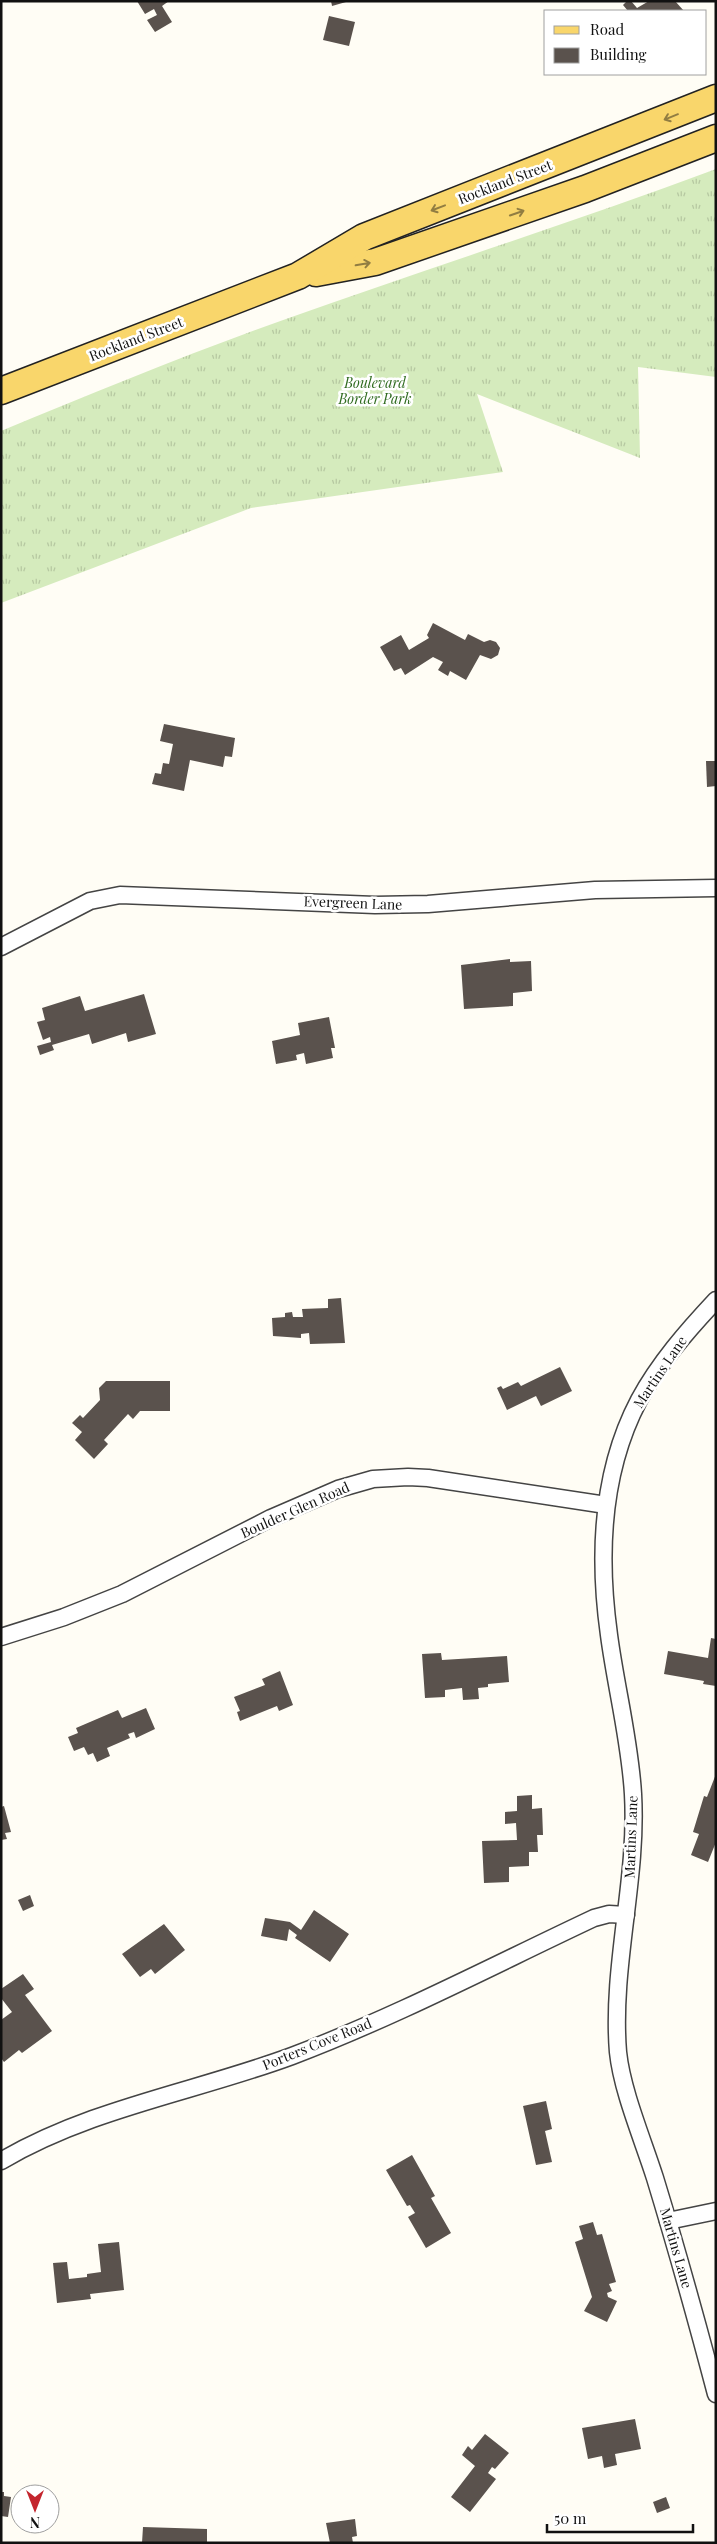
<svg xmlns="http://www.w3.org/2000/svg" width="717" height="2544" font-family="'Playfair Display',serif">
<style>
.grass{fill:url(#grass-tufts)}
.building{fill:#5a524d}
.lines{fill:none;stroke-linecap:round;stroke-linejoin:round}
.minor-casing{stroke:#444;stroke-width:19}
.primary-casing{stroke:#222;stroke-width:29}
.minor{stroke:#fff;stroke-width:16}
.primary{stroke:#f9d66b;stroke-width:26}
.oneway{stroke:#917d42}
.labels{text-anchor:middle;stroke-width:5;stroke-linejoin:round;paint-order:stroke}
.street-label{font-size:14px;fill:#111;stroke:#fff}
.park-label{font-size:14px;font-style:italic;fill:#2f6b1f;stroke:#fff}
</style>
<defs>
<pattern id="grass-tufts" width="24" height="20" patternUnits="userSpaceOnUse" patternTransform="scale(1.25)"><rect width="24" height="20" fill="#d5ebbd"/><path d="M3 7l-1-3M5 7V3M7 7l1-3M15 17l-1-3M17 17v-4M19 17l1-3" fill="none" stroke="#b6c8a1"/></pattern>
</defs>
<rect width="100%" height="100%" fill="#fffdf5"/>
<path class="grass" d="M716,169v208l-78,-10 2,91 -163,-64 26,78 -252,36 -250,95v-172c95,-39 189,-78 285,-112 143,-51 288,-97 430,-150z"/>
<g class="building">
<polygon points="137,1 169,1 162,6 172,22 155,32 147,20 157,15 154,9 145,14"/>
<polygon points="331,1 346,1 346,2 332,6"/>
<polygon points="627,1 631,1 637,8 649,1 675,1 684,11 628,11 623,5"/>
<polygon points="329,16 355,22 349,46 323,40"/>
<polygon points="433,623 465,640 468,634 484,642 490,640 496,642 500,648 498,655 491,659 480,655 466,680 450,671 448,676 438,670 443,662 433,657 405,675 401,668 394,671 380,647 401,635 409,650 429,638 427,635"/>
<polygon points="164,724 235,738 232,757 225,756 223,767 190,760 184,791 152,784 155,773 161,774 163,763 169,764 173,744 160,741"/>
<polygon points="706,761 716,761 716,786 707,787"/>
<polygon points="510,959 510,962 531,961 532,991 513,993 513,1006 464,1009 461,965"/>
<polygon points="144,994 156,1034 128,1042 126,1033 92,1044 89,1034 52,1045 54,1050 40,1055 37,1046 51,1042 50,1037 43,1040 37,1022 45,1020 42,1008 80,996 85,1011"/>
<polygon points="329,1017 335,1048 331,1048 333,1058 306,1064 304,1053 296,1055 297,1060 276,1064 272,1041 300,1035 298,1023"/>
<polygon points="341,1298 345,1343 310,1344 309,1333 301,1334 301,1338 273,1336 272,1318 285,1317 285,1313 292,1312 293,1317 303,1317 302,1309 328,1308 328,1299"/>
<polygon points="560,1367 572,1391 541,1406 536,1396 507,1410 497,1388 501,1386 503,1389 518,1382 521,1386"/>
<polygon points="106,1381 170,1381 170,1411 140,1411 133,1419 128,1414 104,1440 108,1444 94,1459 75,1440 82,1432 72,1423 80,1415 83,1418 100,1400 99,1388"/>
<polygon points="711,1638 716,1639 716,1686 703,1684 704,1681 664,1674 668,1651 708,1658"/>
<polygon points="441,1653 442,1660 507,1656 509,1682 488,1684 488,1687 478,1688 479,1699 463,1700 462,1688 445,1690 445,1697 425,1698 422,1654"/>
<polygon points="280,1671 293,1705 279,1711 277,1706 240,1721 237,1712 240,1711 234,1697 265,1685 262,1679"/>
<polygon points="146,1708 155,1729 136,1738 134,1732 128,1734 130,1738 107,1748 110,1756 97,1762 93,1753 88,1755 84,1747 74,1751 68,1737 78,1733 76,1728 118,1710 122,1718"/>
<polygon points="716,1774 716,1842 708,1862 691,1855 699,1834 693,1832 704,1796 707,1797"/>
<polygon points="532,1795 532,1809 542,1808 543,1835 537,1835 538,1852 529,1852 529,1866 509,1867 509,1882 484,1883 482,1841 517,1840 516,1823 505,1824 505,1812 517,1811 517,1796"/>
<polygon points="4,1806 11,1832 5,1833 7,1839 1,1840 1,1807"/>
<polygon points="30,1895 34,1906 23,1911 18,1900"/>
<polygon points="314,1910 349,1934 330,1962 295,1938 297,1935 289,1929 287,1941 261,1936 265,1918 290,1922 301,1930"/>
<polygon points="164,1924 185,1950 155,1974 151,1969 140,1977 122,1954"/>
<polygon points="23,1974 34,1989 25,1995 52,2031 22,2053 19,2050 4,2062 1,2058 1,2020 12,2012 1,1998 1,1989"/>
<polygon points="546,2101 552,2129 545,2131 552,2162 536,2165 523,2106"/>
<polygon points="412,2155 435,2196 431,2198 451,2233 426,2248 408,2217 415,2213 410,2205 407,2206 386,2170"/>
<polygon points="593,2222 597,2235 602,2234 616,2282 609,2284 612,2291 607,2293 608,2297 617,2301 607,2322 584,2311 592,2297 575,2242 583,2239 579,2226"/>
<polygon points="119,2242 124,2290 90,2294 91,2299 57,2303 53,2263 67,2262 69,2279 87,2277 87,2274 101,2272 98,2244"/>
<polygon points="635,2419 641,2449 615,2454 617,2465 604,2468 602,2456 588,2459 582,2428"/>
<polygon points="485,2434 509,2453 495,2469 492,2467 488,2473 496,2479 470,2512 451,2497 475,2466 462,2455 468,2446 472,2450"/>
<polygon points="1,2492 4,2492 4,2496 11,2497 8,2517 1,2516"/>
<polygon points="666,2497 670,2508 657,2513 653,2502"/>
<polygon points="355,2519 357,2536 352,2537 353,2543 330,2543 326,2523"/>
<polygon points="143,2527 207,2529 207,2543 142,2543"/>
</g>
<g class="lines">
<defs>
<g id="minor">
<polyline points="1,947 90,901 120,895 375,905 428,904 595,890 716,888"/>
<path d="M716,1300c-29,31 -57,63 -77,100 -38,72 -41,156 -30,235 7,53 21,106 24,159 5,86 -22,172 -15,258 4,39 25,88 37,126 22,72 42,144 61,216"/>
<polyline points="1,1637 64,1617 122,1594 271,1518 338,1489 373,1479 408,1477 428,1478 606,1505"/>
<path d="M1,2161c90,-53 194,-69 291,-105 103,-39 202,-91 302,-138l15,-4 17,1"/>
<polyline points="668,2221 716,2211"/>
</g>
<g id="primary">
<polyline points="316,273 375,262 585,189 716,138"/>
<polyline points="1,391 298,276 364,237 716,98"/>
</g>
</defs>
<use href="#minor" class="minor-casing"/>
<use href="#primary" class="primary-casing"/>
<use href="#minor" class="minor"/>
<use href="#primary" class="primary"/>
</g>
<defs><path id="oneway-shaft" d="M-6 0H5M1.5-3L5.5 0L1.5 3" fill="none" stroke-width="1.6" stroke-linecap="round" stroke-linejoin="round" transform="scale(1.25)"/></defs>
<g class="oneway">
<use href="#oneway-shaft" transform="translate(671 117) rotate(158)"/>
<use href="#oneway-shaft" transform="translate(438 208) rotate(159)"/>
<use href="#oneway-shaft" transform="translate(517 213) rotate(-19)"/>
<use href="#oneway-shaft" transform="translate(363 264) rotate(-10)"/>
</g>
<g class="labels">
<g class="street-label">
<text transform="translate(505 182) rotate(-21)" y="5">Rockland Street</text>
<text transform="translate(136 339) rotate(-21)" y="5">Rockland Street</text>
<text transform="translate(353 903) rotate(2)" y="5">Evergreen Lane</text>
<text transform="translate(660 1372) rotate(-56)" y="5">Martins Lane</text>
<text transform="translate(295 1510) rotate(-24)" y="5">Boulder Glen Road</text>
<text transform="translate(631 1837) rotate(-88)" y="5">Martins Lane</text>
<text transform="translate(317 2044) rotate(-22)" y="5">Porters Cove Road</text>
<text transform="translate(676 2248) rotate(74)" y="5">Martins Lane</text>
</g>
<g class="park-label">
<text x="375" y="388">Boulevard<tspan x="375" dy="16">Border Park</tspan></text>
</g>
</g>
<rect width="717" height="2544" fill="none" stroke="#111111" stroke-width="5"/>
<rect x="544" y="10" width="162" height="65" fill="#ffffff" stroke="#a0a0a0"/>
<rect x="554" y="26" width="25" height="8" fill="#f9d66b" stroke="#a0a0a0"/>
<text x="590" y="35" font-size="15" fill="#111111">Road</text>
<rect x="554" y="48" width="25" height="15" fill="#5a524d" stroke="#a0a0a0"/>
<text x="590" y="60" font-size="15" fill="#111111">Building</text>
<g transform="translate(35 2509) rotate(180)"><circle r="24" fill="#ffffff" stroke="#a0a0a0"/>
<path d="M0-4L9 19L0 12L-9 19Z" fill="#c4262e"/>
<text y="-8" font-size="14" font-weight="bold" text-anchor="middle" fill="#111111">N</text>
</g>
<path d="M547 2524v8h146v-8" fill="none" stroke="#111111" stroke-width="2.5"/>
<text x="554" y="2524" font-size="15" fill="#111111" stroke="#ffffff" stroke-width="4" paint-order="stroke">50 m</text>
</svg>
